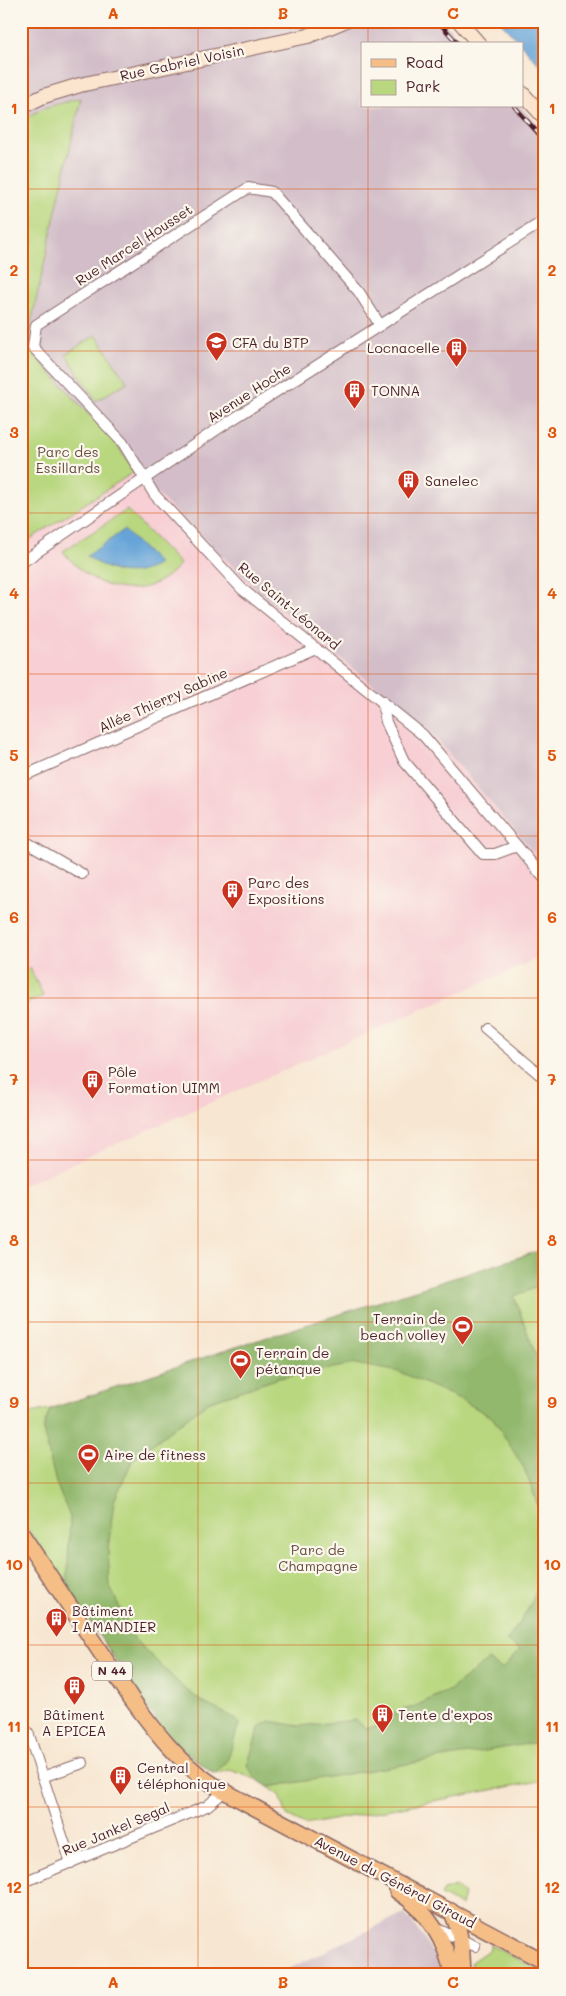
<svg xmlns="http://www.w3.org/2000/svg" width="566" height="1996" font-family="Mali,sans-serif">
<style>
.built{fill:#f7cfd4}
.industrial{fill:#d2bdc8}
.green{fill:#b8d77e;stroke:#817b54}
.forest{fill:#92b86d;stroke:#6e6c4c}
.water{fill:#66a4d8;stroke:#586282}
.lines{fill:none;stroke-linecap:round;stroke-linejoin:round}
.street-casing{stroke:#876565;stroke-width:12}
.secondary-casing{stroke:#876565;stroke-width:16}
.primary-casing{stroke:#876565;stroke-width:18}
.street{stroke:#fff;stroke-width:10}
.secondary{stroke:#fbe5cf;stroke-width:14}
.primary{stroke:#f6be87;stroke-width:15}
.rail-casing{stroke:#4a1f2b;stroke-width:4.5}
.rail{stroke:#fbf7ec;stroke-width:2.5;stroke-dasharray:8;stroke-linecap:butt}
.grid{fill:none;stroke:#e0560e;stroke-width:1;stroke-opacity:0.55}
.labels{text-anchor:middle;stroke-width:4.5;stroke-linejoin:round;paint-order:stroke}
.shield{fill:#fbf7ec;stroke:#7f6065;stroke-width:1}
.shield-label{font-size:12px;font-weight:bold;fill:#4a1f2b}
.street-label{font-size:14px;fill:#4a1f2b;stroke:#fbf7ec}
.poi-label{font-size:14px;fill:#4a1f2b;stroke:#fbf7ec;text-anchor:start}
.park-label{font-size:14px;fill:#664d40;stroke:#fbf7ec}
.neatline{fill:none;stroke:#e0560e;stroke-width:2}
.grid-label{font-size:16px;text-anchor:middle;font-weight:bold;fill:#e0560e}
</style>
<rect width="100%" height="100%" fill="#fbf7ec"/>
<filter id="ink" filterUnits="userSpaceOnUse"><feTurbulence type="fractalNoise" baseFrequency=".02" numOctaves="2"/><feDisplacementMap in="SourceGraphic" scale="10" xChannelSelector="R" yChannelSelector="G"/><feConvolveMatrix kernelMatrix="1 2 1 2 8 2 1 2 1" color-interpolation-filters="sRGB"/></filter>
<filter id="wash" filterUnits="userSpaceOnUse"><feTurbulence type="fractalNoise" baseFrequency=".0096" numOctaves="4" result="noise"/><feDisplacementMap in="SourceGraphic" scale="20" xChannelSelector="R" yChannelSelector="G"/><feGaussianBlur stdDeviation="1.12" result="paint"/><feColorMatrix in="noise" values="0 0 0 0 0 0 0 0 0 0 0 0 0 0 0 0 0 1.4 0 .05"/><feComposite in="paint" operator="in"/></filter>
<g filter="url(#wash)">
<rect width="100%" height="100%" fill="#f7e7d2"/>
<polygon class="built" points="134,472 267,599 427,728 545,866 545,955 21,1186 21,545"/>
<g class="industrial">
<polygon points="21,21 443,21 464,44 362,44 362,106 520,106 545,133 545,866 427,728 267,599 134,472 118,446 26,347 81,98 56,104 21,120"/>
<polygon points="404,1913 424,1938 438,1963 440,1975 276,1975"/>
</g>
<g class="green">
<polygon points="81,98 26,346 118,446 134,472 21,545 21,120 44,108"/>
<polygon points="96,335 127,382 96,401 66,354"/>
<path d="M127,510l53,54c-36,42 -87,27 -117,-13z"/>
<polygon points="30,968 43,996 21,1006 21,972"/>
<polygon points="545,1249 545,1780 305,1825 287,1816 280,1795 258,1780 230,1770 215,1774 211,1772 176,1744 155,1719 21,1519 21,1415 50,1409"/>
<polygon points="455,1886 464,1894 461,1906 441,1895 444,1890"/>
<polygon points="490,1945 545,1973 545,1975 472,1975 471,1962 490,1949"/>
</g>
<g class="forest">
<polygon points="545,1249 545,1284 514,1296 545,1380 545,1524 524,1468 493,1418 462,1400 400,1372 355,1364 279,1378 208,1402 133,1459 114,1501 108,1549 110,1587 135,1640 185,1689 204,1703 235,1718 239,1724 227,1762 215,1774 180,1748 155,1719 67,1587 70,1517 56,1483 43,1430 50,1409 214,1354"/>
<path d="M545,1563v178l-276,46 -11,-7 -11,-14 12,-38 11,-7 29,5 57,-6 10,8 13,-2 -2,-8 36,-11 37,-17 38,-30 14,9 18,-19 -14,-9c20,-24 32,-48 39,-78z"/>
</g>
<g class="water">
<polygon points="500,21 540,21 545,27 545,71"/>
<path d="M124,530l35,34c-27,15 -47,10 -72,-8z"/>
</g>
</g>
<g filter="url(#ink)">
<g class="lines">
<defs>
<g id="street">
<polyline points="380,325 359,292 272,192 248,188 36,325 33,347 123,443 154,494 242,589 423,735 545,879"/>
<polyline points="21,563 216,430 545,220"/>
<polyline points="382,701 386,722 404,761 483,854 495,854 517,846"/>
<polyline points="21,777 316,648"/>
<polyline points="21,839 82,874"/>
<polyline points="485,1028 538,1073"/>
<polyline points="545,1065 538,1073 545,1078"/>
<polyline points="28,1732 71,1863"/>
<polyline points="42,1777 83,1763"/>
<polyline points="21,1883 207,1806 219,1796"/>
<polyline points="435,1928 475,1946"/>
</g>
<g id="secondary">
<polyline points="459,21 479,44"/>
<polyline points="522,93 545,118"/>
<polyline points="21,107 44,96 80,85 308,36 344,21"/>
</g>
<g id="primary">
<path d="M21,1533l112,168c22,30 45,60 76,81 12,8 25,14 37,21l299,159"/>
<path d="M397,1891c29,18 50,50 55,84"/>
<path d="M451,1911c11,21 11,41 12,64"/>
</g>
</defs>
<use href="#street" class="street-casing"/>
<use href="#secondary" class="secondary-casing"/>
<use href="#primary" class="primary-casing"/>
<use href="#street" class="street"/>
<use href="#secondary" class="secondary"/>
<use href="#primary" class="primary"/>
<defs>
<g id="rail">
<polyline points="438,21 458,44"/>
<polyline points="514,106 545,141"/>
</g>
</defs>
<use href="#rail" class="rail-casing"/>
<use href="#rail" class="rail"/>
</g>
</g>
<path class="grid" d="M198,21v1954M368,21v23M368,106v1869M21,189h524M21,351h524M21,513h524M21,674h524M21,836h524M21,998h524M21,1160h524M21,1322h524M21,1483h524M21,1645h524M21,1807h524"/>
<defs>
<symbol id="university-pin" viewBox="-11 -11 22 30"><path d="M0 17L-7.5 6A9.5 9.5 0 1 1 7.5 6Z" fill="#c8321e" stroke="#fbf7ec"/><path d="M0-5L7-2L0 1L-7-2ZM-4 1L0 2.5L4 1V4Q0 6-4 4Z" fill="#fff"/></symbol>
<symbol id="building-pin" viewBox="-11 -11 22 30"><path d="M0 17L-7.5 6A9.5 9.5 0 1 1 7.5 6Z" fill="#c8321e" stroke="#fbf7ec"/><path d="M-4-6H4V6H1V3H-1V6H-4ZM-2.5-4.3h1.7v1.8h-1.7ZM.8-4.3h1.7v1.8H.8ZM-2.5-1h1.7V.8h-1.7ZM.8-1h1.7V.8H.8Z" fill="#fff"/></symbol>
<symbol id="stadium-pin" viewBox="-11 -11 22 30"><path d="M0 17L-7.5 6A9.5 9.5 0 1 1 7.5 6Z" fill="#c8321e" stroke="#fbf7ec"/><path d="M0-5a6.5 5 0 1 0 0 10a6.5 5 0 1 0 0-10ZM-3.5-1.8h7v3.6h-7Z" fill="#fff"/></symbol>
</defs>
<g fill-rule="evenodd">
<use href="#university-pin" x="204" y="330" width="25" height="34"/>
<use href="#building-pin" x="444" y="336" width="25" height="34"/>
<use href="#building-pin" x="342" y="378" width="25" height="34"/>
<use href="#building-pin" x="396" y="468" width="25" height="34"/>
<use href="#building-pin" x="220" y="878" width="25" height="34"/>
<use href="#building-pin" x="80" y="1068" width="25" height="34"/>
<use href="#stadium-pin" x="450" y="1314" width="25" height="34"/>
<use href="#stadium-pin" x="228" y="1348" width="25" height="34"/>
<use href="#stadium-pin" x="76" y="1442" width="25" height="34"/>
<use href="#building-pin" x="44" y="1606" width="25" height="34"/>
<use href="#building-pin" x="62" y="1674" width="25" height="34"/>
<use href="#building-pin" x="370" y="1702" width="25" height="34"/>
<use href="#building-pin" x="108" y="1764" width="25" height="34"/>
</g>
<g class="labels">
<rect class="shield" x="92" y="1661.5" width="40" height="19" rx="4"/>
<g class="shield-label">
<text x="112" y="1675">N 44</text>
</g>
<g class="street-label">
<text transform="translate(182 63) rotate(-12)" y="5">Rue Gabriel Voisin</text>
<text transform="translate(134 245) rotate(-33)" y="5">Rue Marcel Housset</text>
<text transform="translate(249 393) rotate(-33)" y="5">Avenue Hoche</text>
<text transform="translate(289 606) rotate(40)" y="5">Rue Saint-Léonard</text>
<text transform="translate(163 700) rotate(-24)" y="5">Allée Thierry Sabine</text>
<text transform="translate(116 1829) rotate(-23)" y="5">Rue Jankel Segal</text>
<text transform="translate(395 1882) rotate(28)" y="5">Avenue du Général Giraud</text>
</g>
<g class="poi-label">
<text x="232" y="348">CFA du BTP</text>
<text x="440" y="353" text-anchor="end">Locnacelle</text>
<text x="371" y="396">TONNA</text>
<text x="425" y="486">Sanelec</text>
<text x="248" y="888">Parc des<tspan x="248" dy="16">Expositions</tspan></text>
<text x="108" y="1077">Pôle<tspan x="108" dy="16">Formation UIMM</tspan></text>
<text x="446" y="1324" text-anchor="end">Terrain de<tspan x="446" dy="16">beach volley</tspan></text>
<text x="256" y="1358">Terrain de<tspan x="256" dy="16">pétanque</tspan></text>
<text x="104" y="1460">Aire de fitness</text>
<text x="72" y="1616">Bâtiment<tspan x="72" dy="16">I AMANDIER</tspan></text>
<text x="74" y="1720" text-anchor="middle">Bâtiment<tspan x="74" dy="16">A EPICEA</tspan></text>
<text x="398" y="1720">Tente d'expos</text>
<text x="137" y="1773">Central<tspan x="137" dy="16">téléphonique</tspan></text>
</g>
<g class="park-label">
<text x="68" y="457">Parc des<tspan x="68" dy="16">Essillards</tspan></text>
<text x="318" y="1555">Parc de<tspan x="318" dy="16">Champagne</tspan></text>
</g>
</g>
<rect width="566" height="1996" fill="none" stroke="#fbf7ec" stroke-width="55"/>
<rect x="361" y="42" width="162" height="65" fill="#fbf7ec" stroke="#b4a19f"/>
<rect x="371" y="59" width="25" height="8" fill="#f6be87" stroke="#b4a19f"/>
<text x="406" y="68" font-size="15" fill="#4a1f2b">Road</text>
<rect x="371" y="80" width="25" height="15" fill="#b8d77e" stroke="#b4a19f"/>
<text x="406" y="92" font-size="15" fill="#4a1f2b">Park</text>
<rect x="28" y="28" width="510" height="1940" class="neatline"/>
<g class="grid-label">
<text x="113" y="19">A</text>
<text x="283" y="19">B</text>
<text x="453" y="19">C</text>
<text x="14" y="114">1</text>
<text x="552" y="114">1</text>
<text x="14" y="276">2</text>
<text x="552" y="276">2</text>
<text x="14" y="438">3</text>
<text x="552" y="438">3</text>
<text x="14" y="599">4</text>
<text x="552" y="599">4</text>
<text x="14" y="761">5</text>
<text x="552" y="761">5</text>
<text x="14" y="923">6</text>
<text x="552" y="923">6</text>
<text x="14" y="1085">7</text>
<text x="552" y="1085">7</text>
<text x="14" y="1246">8</text>
<text x="552" y="1246">8</text>
<text x="14" y="1408">9</text>
<text x="552" y="1408">9</text>
<text x="14" y="1570">10</text>
<text x="552" y="1570">10</text>
<text x="14" y="1732">11</text>
<text x="552" y="1732">11</text>
<text x="14" y="1893">12</text>
<text x="552" y="1893">12</text>
<text x="113" y="1988">A</text>
<text x="283" y="1988">B</text>
<text x="453" y="1988">C</text>
</g>
</svg>
